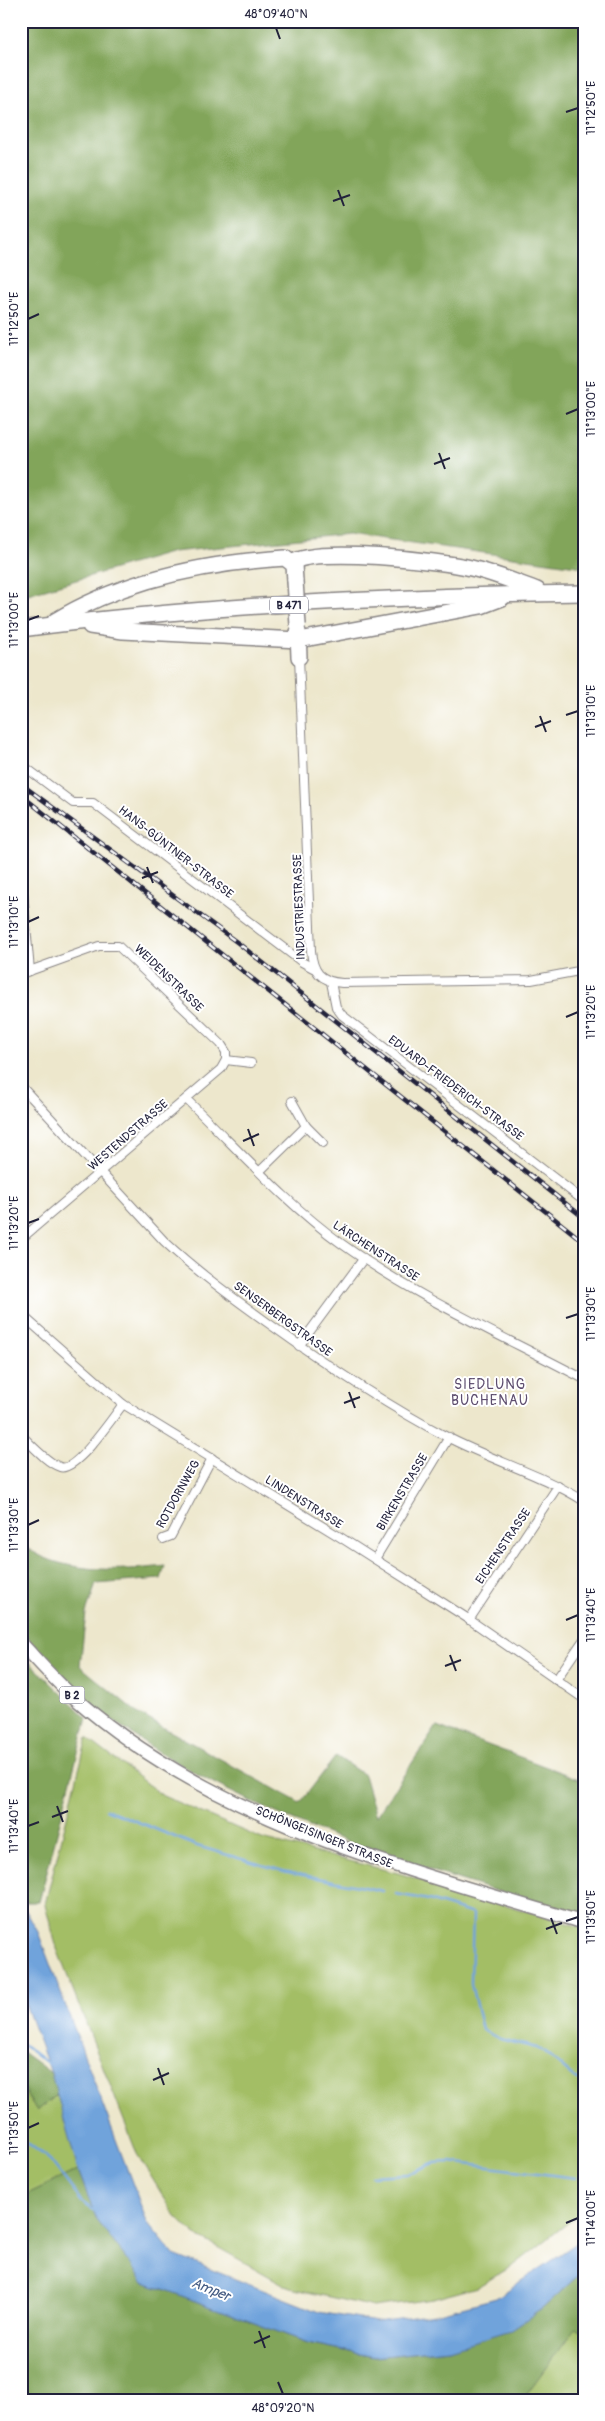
<svg xmlns="http://www.w3.org/2000/svg" width="605" height="2421" font-family="Pangolin,sans-serif">
<style>
.green{fill:#a3be65;stroke:#627050}
.forest{fill:#82a55a;stroke:#52644a}
.water{fill:#6fa3db;stroke:#48628b}
.lines{fill:none;stroke-linecap:round;stroke-linejoin:round}
.stream{stroke:#6fa3db;stroke-width:2.5}
.street-casing{stroke:#888484;stroke-width:10}
.primary-casing{stroke:#888484;stroke-width:15}
.highway-casing{stroke:#888484;stroke-width:18}
.street{stroke:#fff;stroke-width:8}
.primary{stroke:#fff;stroke-width:12}
.highway{stroke:#fff;stroke-width:15}
.rail-casing{stroke:#22223b;stroke-width:4.5}
.rail{stroke:#fff;stroke-width:2.5;stroke-dasharray:8;stroke-linecap:butt}
.highway-bridge-casing{stroke:#888484;stroke-width:18;stroke-linecap:butt}
.highway-bridge{stroke:#fff;stroke-width:15}
.ticks{fill:none;stroke:#22223b;stroke-width:2}
.labels{text-anchor:middle;stroke-width:4;stroke-linejoin:round;paint-order:stroke}
.shield{fill:#fff;stroke:#646476;stroke-width:1}
.shield-label{font-size:11px;font-weight:bold;fill:#22223b}
.street-label{font-size:12px;fill:#22223b;stroke:#fff}
.neighbourhood-label{font-size:14px;letter-spacing:1px;fill:#5e4e6f;stroke:#fff}
.water-label{font-size:14px;font-style:italic;fill:#455c83;stroke:#fff}
.neatline{fill:none;stroke:#22223b;stroke-width:2}
.ticks-label{font-size:12px;text-anchor:middle;fill:#22223b}
</style>
<rect width="100%" height="100%" fill="#fff"/>
<filter id="ink" filterUnits="userSpaceOnUse"><feTurbulence type="fractalNoise" baseFrequency=".02" numOctaves="2"/><feDisplacementMap in="SourceGraphic" scale="10" xChannelSelector="R" yChannelSelector="G"/><feConvolveMatrix kernelMatrix="1 2 1 2 8 2 1 2 1" color-interpolation-filters="sRGB"/></filter>
<filter id="wash" filterUnits="userSpaceOnUse"><feTurbulence type="fractalNoise" baseFrequency=".0096" numOctaves="4" result="noise"/><feDisplacementMap in="SourceGraphic" scale="20" xChannelSelector="R" yChannelSelector="G"/><feGaussianBlur stdDeviation="1.12" result="paint"/><feColorMatrix in="noise" values="0 0 0 0 0 0 0 0 0 0 0 0 0 0 0 0 0 1.4 0 .05"/><feComposite in="paint" operator="in"/></filter>
<g filter="url(#wash)">
<rect width="100%" height="100%" fill="#ede7cc"/>
<g class="green">
<polygon points="87,1738 163,1796 262,1839 398,1873 584,1928 584,2142 581,2185 584,2191 584,2210 516,2264 477,2287 433,2299 373,2307 290,2288 194,2234 176,2217 137,2154 57,1949 45,1904"/>
<polygon points="21,2085 37,2111 59,2093 78,2170 21,2197"/>
<polygon points="575,2327 584,2333 584,2400 522,2400"/>
</g>
<g class="forest">
<polygon points="21,21 584,21 584,567 349,534 173,552 21,596"/>
<path d="M21,1542c32,33 102,29 144,24l-4,13 -65,5 -10,29 -6,53 59,48 161,89 36,-47 28,19 12,41 61,-90 147,55v137c-168,-52 -345,-99 -485,-208 -27,-21 -53,-54 -78,-78z"/>
<polygon points="21,1654 87,1718 39,1902 21,1902"/>
<polygon points="21,2051 51,2073 59,2093 37,2111 21,2085"/>
<polygon points="78,2170 97,2220 145,2282 308,2343 374,2357 449,2349 543,2308 584,2270 584,2333 575,2328 522,2400 21,2400 21,2197"/>
</g>
<polygon class="water" points="21,1902 38,1932 147,2222 174,2255 319,2312 377,2322 435,2314 496,2298 584,2238 584,2270 543,2308 511,2330 449,2349 374,2357 308,2343 144,2282 97,2220 78,2170 51,2073 21,1993"/>
<g class="lines">
<g class="stream">
<polyline points="106,1809 197,1846 283,1871 383,1891"/>
<polyline points="396,1894 429,1900 473,1914 471,1984 482,2030 500,2039 541,2049 576,2079 584,2082"/>
<polyline points="21,2043 50,2065"/>
<polyline points="21,2138 50,2160 82,2202 96,2212"/>
<polyline points="371,2176 408,2174 433,2163 450,2162 576,2178"/>
</g>
</g>
</g>
<g filter="url(#ink)">
<g class="lines">
<defs>
<g id="street">
<path d="M299,657l12,294c2,21 9,30 31,32l189,-3 53,-10"/>
<polyline points="21,764 73,803 93,803 302,962 313,968"/>
<polyline points="21,869 30,971"/>
<polyline points="21,974 99,946 118,946 221,1044 226,1052 226,1060"/>
<polyline points="331,982 336,1007 342,1015 584,1201"/>
<polyline points="226,1060 251,1063"/>
<path d="M21,1086l143,155c32,30 68,56 104,82 57,41 116,81 179,114 44,23 94,37 137,64"/>
<path d="M186,1099c51,49 99,104 156,145 75,54 161,92 242,135"/>
<polyline points="306,1126 323,1143"/>
<polyline points="260,1171 306,1126 292,1101"/>
<polyline points="21,1239 221,1069 226,1060"/>
<polyline points="21,1314 123,1404 340,1537 467,1618 584,1699"/>
<polyline points="299,1346 364,1258"/>
<path d="M21,1435c11,10 25,27 39,32 15,6 54,-51 63,-63"/>
<polyline points="163,1539 171,1536 212,1458"/>
<polyline points="375,1559 449,1437"/>
<polyline points="469,1620 558,1486"/>
<polyline points="556,1680 584,1639"/>
</g>
<path id="primary" d="M21,1643c18,19 36,40 56,57 141,123 332,170 507,223"/>
<g id="highway">
<path d="M292,563c20,-17 150,-2 179,5 22,5 44,14 66,22"/>
<path d="M55,621c69,-42 151,-58 230,-63l9,7 1,16"/>
<polyline points="90,626 123,631 299,640 481,606 502,598"/>
<path d="M21,629c186,-24 375,-33 563,-36"/>
<polyline points="298,632 299,657"/>
</g>
</defs>
<use href="#street" class="street-casing"/>
<use href="#primary" class="primary-casing"/>
<use href="#highway" class="highway-casing"/>
<use href="#street" class="street"/>
<use href="#primary" class="primary"/>
<use href="#highway" class="highway"/>
<defs>
<g id="rail">
<polyline points="21,784 238,943 584,1218"/>
<polyline points="21,795 584,1242"/>
</g>
</defs>
<use href="#rail" class="rail-casing"/>
<use href="#rail" class="rail"/>
<defs>
<polyline id="highway-bridge" points="295,581 298,625"/>
</defs>
<use href="#highway-bridge" class="highway-bridge-casing"/>
<use href="#highway-bridge" class="highway-bridge"/>
</g>
</g>
<path class="ticks" d="M276,28l4,11M566,112l12,-4M338,190l6,16M333,201l17,-6M28,319l11,-5M566,414l12,-5M439,453l6,16M434,464l16,-6M28,620l11,-4M566,715l12,-4M540,716l6,16M535,727l16,-6M147,867l6,16M142,878l16,-6M28,922l11,-5M566,1017l12,-5M248,1129l6,17M243,1141l16,-7M28,1223l11,-4M566,1318l12,-4M349,1392l6,16M344,1403l16,-6M28,1525l11,-5M566,1620l12,-5M450,1655l6,16M445,1666l16,-6M57,1806l6,16M52,1817l16,-6M28,1826l11,-4M551,1918l6,16M566,1921l12,-4M546,1929l16,-6M158,2068l6,17M153,2080l16,-7M28,2128l11,-5M566,2223l12,-5M259,2331l6,17M254,2343l16,-7M278,2382l5,12"/>
<g class="labels">
<g class="shield">
<rect x="270" y="596.5" width="38" height="17" rx="4"/>
<rect x="59.5" y="1686.5" width="25" height="17" rx="4"/>
</g>
<g class="shield-label">
<text x="289" y="609">B 471</text>
<text x="72" y="1699">B 2</text>
</g>
<g class="street-label">
<text transform="translate(176 852) rotate(38)" y="4">HANS-GÜNTNER-STRASSE</text>
<text transform="translate(299 907) rotate(-92)" y="4">INDUSTRIESTRASSE</text>
<text transform="translate(169 978) rotate(44)" y="4">WEIDENSTRASSE</text>
<text transform="translate(456 1088) rotate(37)" y="4">EDUARD-FRIEDERICH-STRASSE</text>
<text transform="translate(128 1135) rotate(-41)" y="4">WESTENDSTRASSE</text>
<text transform="translate(376 1251) rotate(33)" y="4">LÄRCHENSTRASSE</text>
<text transform="translate(283 1319) rotate(36)" y="4">SENSERBERGSTRASSE</text>
<text transform="translate(402 1492) rotate(-59)" y="4">BIRKENSTRASSE</text>
<text transform="translate(178 1494) rotate(-61)" y="4">ROTDORNWEG</text>
<text transform="translate(304 1502) rotate(32)" y="4">LINDENSTRASSE</text>
<text transform="translate(503 1546) rotate(-56)" y="4">EICHENSTRASSE</text>
<text transform="translate(324 1837) rotate(22)" y="4">SCHÖNGEISINGER STRASSE</text>
</g>
<g class="neighbourhood-label">
<text x="490" y="1389">SIEDLUNG<tspan x="490" dy="16">BUCHENAU</tspan></text>
</g>
<g class="water-label">
<text transform="translate(211 2289) rotate(22)" y="5">Amper</text>
</g>
</g>
<rect width="605" height="2421" fill="none" stroke="#fff" stroke-width="55"/>
<rect x="28" y="28" width="550" height="2366" class="neatline"/>
<g class="ticks-label">
<text x="276" y="18">48°09'40"N</text>
<text transform="translate(591 108) rotate(-90)" y="4">11°12'50"E</text>
<text transform="translate(14 319) rotate(-90)" y="4">11°12'50"E</text>
<text transform="translate(591 409) rotate(-90)" y="4">11°13'00"E</text>
<text transform="translate(14 620) rotate(-90)" y="4">11°13'00"E</text>
<text transform="translate(591 711) rotate(-90)" y="4">11°13'10"E</text>
<text transform="translate(14 922) rotate(-90)" y="4">11°13'10"E</text>
<text transform="translate(591 1012) rotate(-90)" y="4">11°13'20"E</text>
<text transform="translate(14 1223) rotate(-90)" y="4">11°13'20"E</text>
<text transform="translate(591 1314) rotate(-90)" y="4">11°13'30"E</text>
<text transform="translate(14 1525) rotate(-90)" y="4">11°13'30"E</text>
<text transform="translate(591 1615) rotate(-90)" y="4">11°13'40"E</text>
<text transform="translate(14 1826) rotate(-90)" y="4">11°13'40"E</text>
<text transform="translate(591 1917) rotate(-90)" y="4">11°13'50"E</text>
<text transform="translate(14 2128) rotate(-90)" y="4">11°13'50"E</text>
<text transform="translate(591 2218) rotate(-90)" y="4">11°14'00"E</text>
<text x="283" y="2412">48°09'20"N</text>
</g>
</svg>
